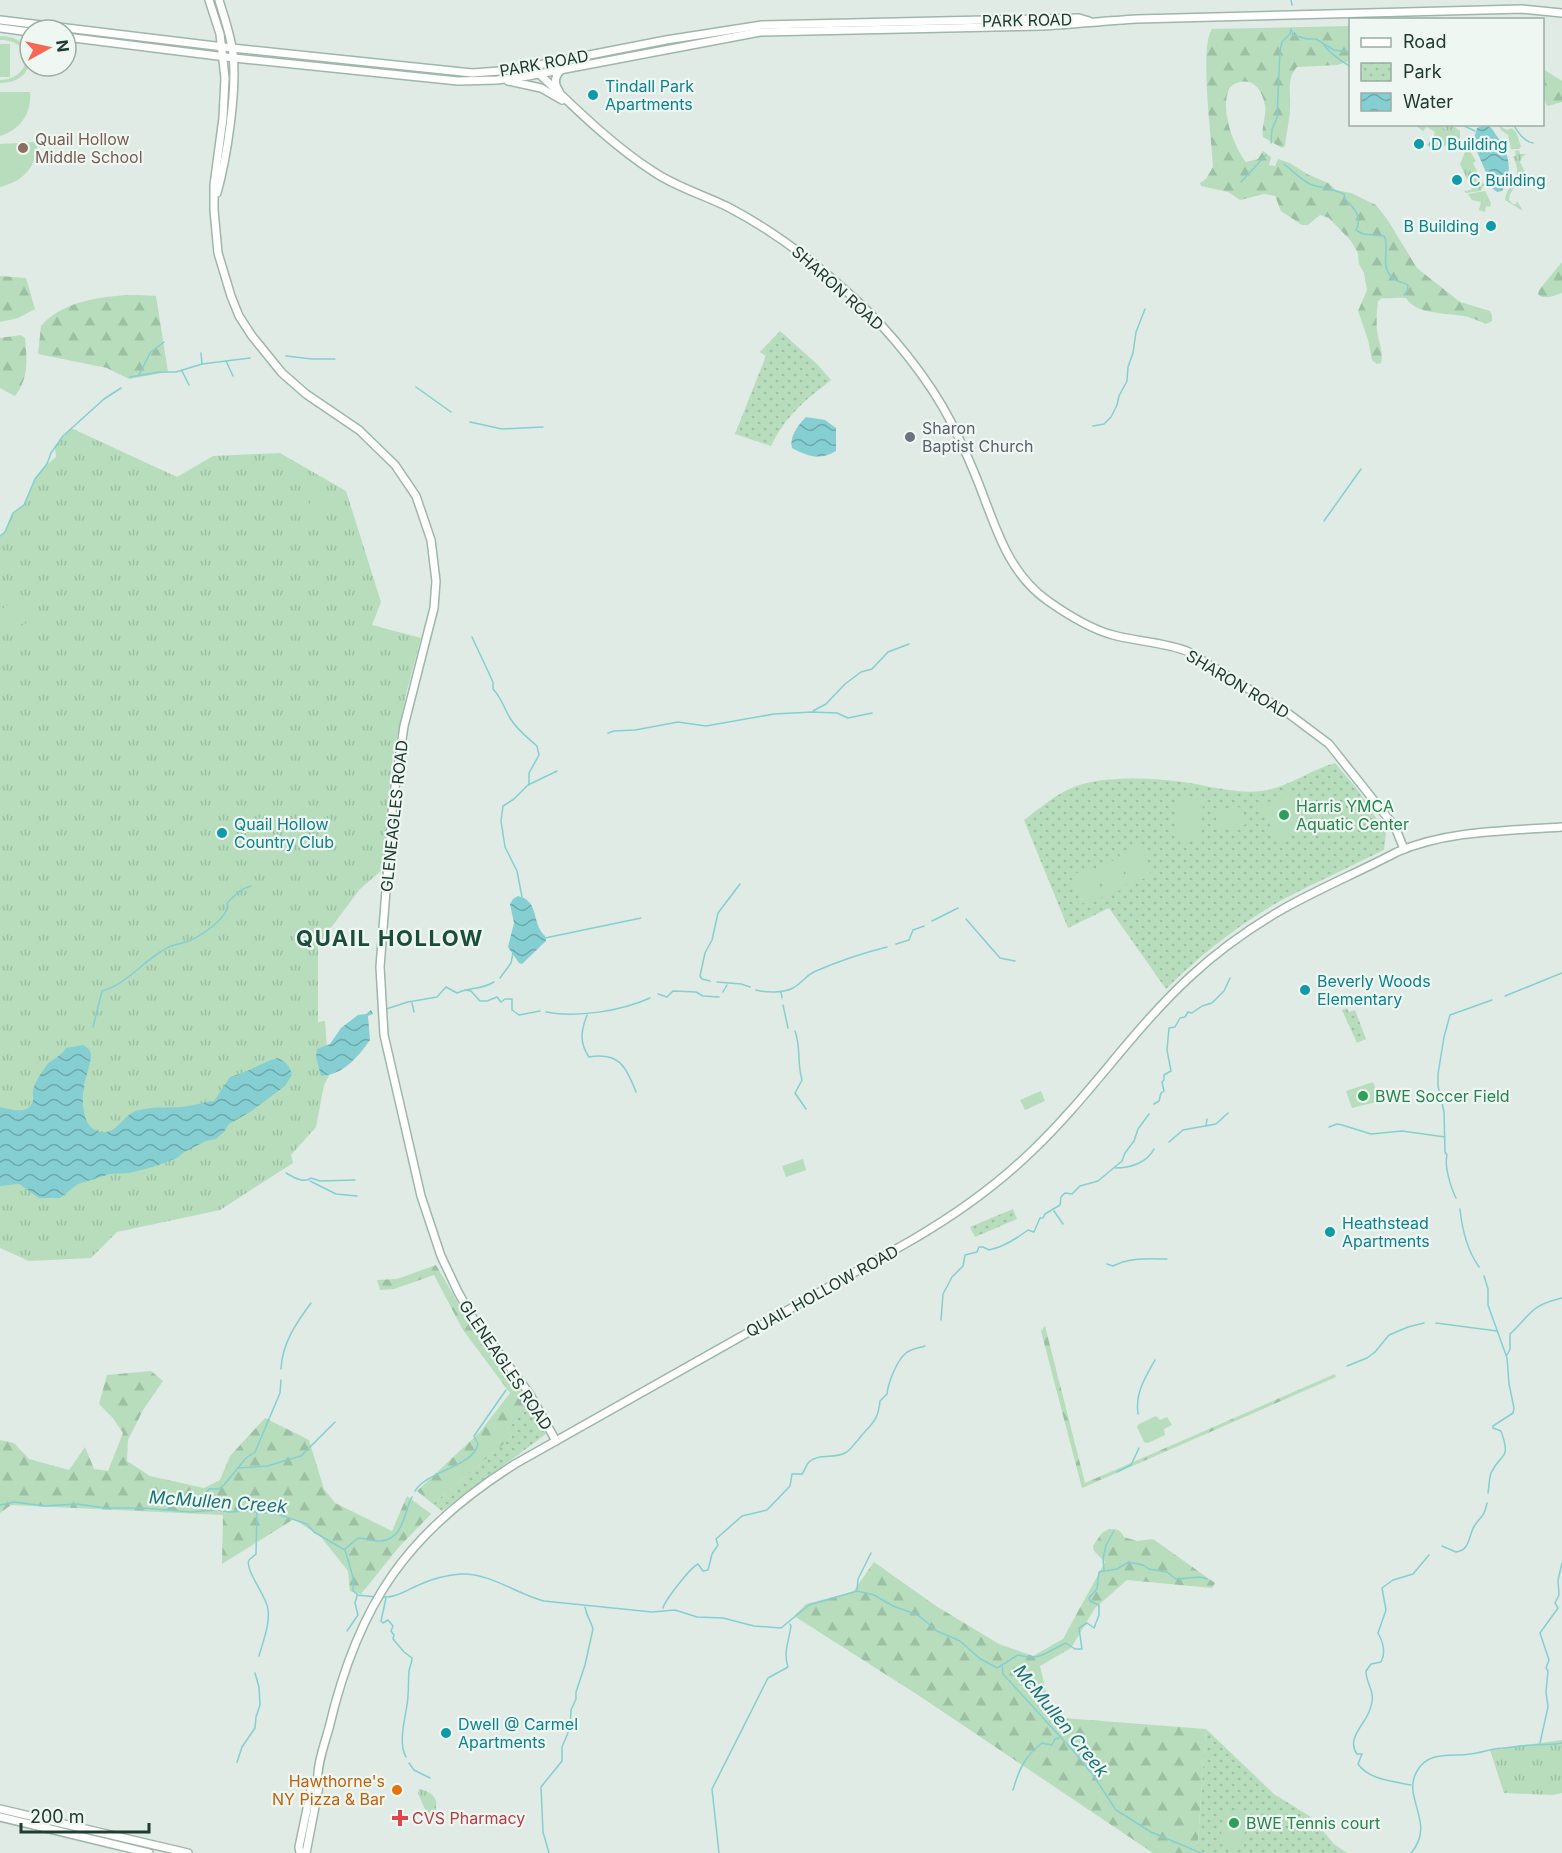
<svg xmlns="http://www.w3.org/2000/svg" width="1562" height="1853" font-family="Inter,sans-serif">
<style>
.grass{fill:url(#grass-tufts)}
.forest{fill:url(#forest-firs)}
.park{fill:url(#park-dots)}
.garden{fill:#b7ddbd}
.water{fill:url(#water-waves)}
.lines{fill:none;stroke-linecap:round;stroke-linejoin:round}
.stream{stroke:#85cfd2;stroke-width:1.5}
.secondary-casing{stroke:#9eb7ab;stroke-width:10}
.secondary{stroke:#fff;stroke-width:7}
.culture-dot{fill:#0f9aa8;stroke:#eff7f2;stroke-width:2}
.education-dot{fill:#8d6e63;stroke:#eff7f2;stroke-width:2}
.worship-dot{fill:#6b7280;stroke:#eff7f2;stroke-width:2}
.leisure-dot{fill:#2e9e5b;stroke:#eff7f2;stroke-width:2}
.food-dot{fill:#e8710a;stroke:#eff7f2;stroke-width:2}
.health-dot{fill:#e0444e;stroke:#eff7f2;stroke-width:2}
.labels{text-anchor:middle;stroke-width:4.5;stroke-linejoin:round;paint-order:stroke}
.street-label{font-size:16px;fill:#203b31;stroke:#eff7f2}
.culture-label{font-size:16px;fill:#0d838f;stroke:#eff7f2;text-anchor:start}
.education-label{font-size:16px;fill:#785e54;stroke:#eff7f2;text-anchor:start}
.worship-label{font-size:16px;fill:#5b616d;stroke:#eff7f2;text-anchor:start}
.leisure-label{font-size:16px;fill:#27864d;stroke:#eff7f2;text-anchor:start}
.food-label{font-size:16px;fill:#c56008;stroke:#eff7f2;text-anchor:end}
.health-label{font-size:16px;fill:#be3a42;stroke:#eff7f2;text-anchor:start}
.water-label{font-size:18px;font-style:italic;fill:#197378;stroke:#eff7f2}
.district-label{font-size:22px;font-weight:bold;letter-spacing:1.5px;fill:#1b4d3c;stroke:#eff7f2}
</style>
<defs>
<pattern id="grass-tufts" width="24" height="20" patternUnits="userSpaceOnUse" patternTransform="scale(1.5)"><rect width="24" height="20" fill="#b7ddbd"/><path d="M3 7l-1-3M5 7V3M7 7l1-3M15 17l-1-3M17 17v-4M19 17l1-3" fill="none" stroke="#9dbfa3"/></pattern>
<pattern id="forest-firs" width="22" height="20" patternUnits="userSpaceOnUse" patternTransform="scale(1.5)"><rect width="22" height="20" fill="#b7ddbd"/><path d="M5 1l3.5 6h-7zM16 11l3.5 6h-7z" fill="#9dbfa3"/></pattern>
<pattern id="park-dots" width="8" height="8" patternUnits="userSpaceOnUse" patternTransform="scale(1.5)"><rect width="8" height="8" fill="#b7ddbd"/><path d="M2 2h.1M6 6h.1" fill="none" stroke="#9dbfa3" stroke-width="1.8" stroke-linecap="round"/></pattern>
<pattern id="water-waves" width="16" height="10" patternUnits="userSpaceOnUse" patternTransform="scale(1.5)"><rect width="16" height="10" fill="#85cfd2"/><path d="M0 5q4-4 8 0t8 0" fill="none" stroke="#6ca9ab"/></pattern>
</defs>
<rect width="100%" height="100%" fill="#dfebe4"/>
<g class="grass">
<polygon points="1417,125 1441,125 1447,132 1443,125 1452,125 1460,131 1460,140 1450,135 1453,140 1436,152 1427,145 1433,138 1435,132 1427,127 1423,131 1416,126"/>
<path d="M1499,126l8,4 5,-2c8,8 5,9 9,18l-2,3h-8l-3,-14 -6,-4z"/>
<polygon points="1454,141 1460,141 1466,145 1476,161 1473,163 1484,185 1480,191 1466,193 1464,191 1471,190 1473,186 1467,179 1460,164 1465,152 1459,144 1450,144"/>
<path d="M1519,150l1,4h7l-4,2 -3,6 5,10 -15,22 -1,6 4,4h3l1,-3 6,10 -18,-11c3,-20 20,-21 8,-43l3,-2 -1,-4z"/>
<polygon points="1485,191 1491,203 1490,207 1486,206 1485,212 1479,210 1481,202 1472,200 1468,194"/>
<polygon points="71,428 177,477 213,456 280,453 346,491 381,602 372,625 421,638 407,690 392,762 382,870 360,889 318,945 318,1022 325,1021 327,1049 337,1061 324,1085 316,1127 291,1155 293,1163 220,1210 117,1232 91,1258 29,1261 0,1248 0,536 5,532 13,513 24,504 35,479 42,469 56,457 55,447"/>
<polygon points="1562,1740 1562,1793 1552,1795 1504,1793 1490,1750"/>
<path d="M419,1789c15,3 21,11 15,25l-8,-2 -8,-19z"/>
</g>
<g class="forest">
<path d="M1350,26v35l-13,4 -40,2c-11,12 -6,26 -7,41 0,12 -4,25 -5,38l-3,2 -19,-11c-2,-11 4,-22 2,-32 -3,-15 -12,-28 -28,-22 -5,2 -8,4 -9,9 -7,20 6,55 18,70l12,-3 5,-8 8,6 -2,8 6,1 3,-7 12,4 17,11 21,9 8,7 15,3 25,12 11,14 30,49 43,34 30,9 2,4v6l-6,3c-7,-3 -15,-7 -23,-8 -18,-3 -48,-2 -57,-18 -9,-1 -15,1 -24,0l-4,3c-1,9 -2,19 -1,29 1,11 7,23 4,33l-4,1 -5,-4 -4,-20 -10,-29 9,-21 -3,-17 -5,-9 -1,-11 -7,-12 -22,-23 -9,-3 -12,10h-6l-21,-14 -6,-15 -11,-2 -24,6 -12,-8 -27,-6 -1,-3 6,-4 7,-12c-1,-26 -14,-120 -1,-138z"/>
<polygon points="1543,69 1562,81 1562,102 1548,106 1546,104 1543,95"/>
<polygon points="1562,262 1562,293 1550,297 1542,297 1538,294 1539,290"/>
<polygon points="0,276 26,278 35,309 18,318 0,322"/>
<path d="M139,295l17,1 12,76 -39,7 -22,-11 -69,-14 3,-28c22,-26 66,-31 98,-31z"/>
<path d="M21,335l4,3c2,22 4,40 -10,58l-15,-8v-50z"/>
<polygon points="436,1265 473,1329 531,1405 507,1429 512,1437 433,1504 417,1491 480,1432 510,1393 463,1330 434,1275 394,1289 380,1290 377,1280 397,1279"/>
<polygon points="1045,1326 1085,1483 1335,1374 1336,1377 1082,1488 1041,1331"/>
<polygon points="151,1371 163,1381 143,1410 128,1440 127,1461 150,1476 204,1488 220,1480 230,1456 265,1418 309,1440 324,1489 335,1503 392,1531 407,1496 431,1514 399,1547 361,1594 350,1591 348,1571 321,1537 294,1519 222,1564 223,1515 11,1505 0,1513 0,1440 14,1443 29,1459 69,1470 85,1447 94,1469 108,1471 123,1433 113,1418 99,1404 107,1375"/>
<path d="M1109,1529c8,0 11,0 15,8l13,4 16,-2 62,44 -3,5 -85,-8 -32,28 -24,40 -31,18 8,34 15,18 143,11 -9,124h-44l-235,-158 -124,-79 12,-12 47,-12 21,-30 62,44 63,38 34,12 30,-17 42,-77 -11,-11 -1,-5 9,-13z"/>
</g>
<g class="park">
<path d="M780,331l37,33 14,16c-26,20 -46,37 -60,66l-36,-12 31,-78 -6,-4z"/>
<path d="M1335,763l22,26 29,44 -2,17c-34,17 -70,33 -104,51 -42,24 -80,54 -114,88l-57,-81 -41,20 -44,-108c16,-12 32,-26 50,-33 32,-12 82,-9 115,-4 24,4 49,11 73,8 27,-4 48,-21 73,-28z"/>
<polygon points="1347,1008 1349,1012 1355,1010 1366,1039 1357,1043 1342,1010"/>
<polygon points="1013,1209 1017,1219 975,1237 970,1227"/>
<polygon points="531,1405 546,1434 442,1511 433,1504 512,1437 507,1429"/>
<polygon points="1206,1729 1274,1794 1311,1817 1334,1844 1347,1853 1197,1853"/>
</g>
<g class="garden">
<path d="M0,36c39,0 40,47 0,47v-3c34,-1 34,-41 0,-40z"/>
<rect x="0" y="44" width="10" height="33"/>
<path d="M0,92h30c2,21 -10,38 -30,44z"/>
<path d="M38,142c-2,25 -14,39 -38,45v-43z"/>
<polygon points="317,493 324,497 323,509 320,512 314,514 310,512 309,506 312,495"/>
<polygon points="21,597 33,617 12,630 0,610"/>
<polygon points="35,618 41,629 20,642 13,631"/>
<polygon points="1293,791 1302,810 1300,812 1304,820 1301,829 1274,842 1269,832 1272,830 1261,806"/>
<polygon points="1178,798 1203,800 1201,840 1175,838"/>
<polygon points="1241,807 1247,822 1245,825 1216,830 1216,812"/>
<polygon points="1141,845 1151,876 1129,884 1119,853"/>
<polygon points="1118,859 1127,888 1106,895 1096,866"/>
<polygon points="1093,867 1103,897 1081,904 1071,875"/>
<polygon points="1373,1082 1380,1101 1352,1108 1346,1091"/>
<polygon points="1041,1091 1045,1101 1025,1110 1020,1100"/>
<polygon points="803,1159 806,1170 786,1177 782,1166"/>
<polygon points="1156,1416 1160,1420 1167,1417 1172,1425 1164,1429 1165,1435 1148,1443 1144,1442 1137,1427 1139,1424"/>
<polygon points="1224,1810 1247,1813 1243,1850 1220,1844"/>
</g>
<g class="water">
<path d="M1486,125c6,2 7,5 10,10 13,16 18,38 6,56l-5,1 -4,-3 -20,-47 4,-14z"/>
<path d="M806,417l19,3 11,8v23c-16,10 -29,5 -44,-3 -3,-11 6,-23 14,-31z"/>
<path d="M518,896c22,5 13,27 27,40l1,5 -24,23 -3,-1 -11,-16 6,-24 -4,-19 3,-5z"/>
<path d="M371,1010l2,4 -5,2 2,24c-12,17 -27,35 -49,36l-5,-19 1,-8 13,-5 11,-16 17,-13 8,-1z"/>
<path d="M83,1045l6,4 2,5c0,10 -5,21 -7,31 -3,16 -2,50 22,47 13,-2 18,-17 30,-21 15,-5 31,-3 46,-4 11,-1 21,-5 32,-6l16,-24c17,-4 30,-14 47,-19 9,3 13,8 15,17l-7,11 -35,26 -21,12 -6,9 -7,6 -10,2 -20,10 -9,7 -24,9 -24,6 -19,1 -32,10 -18,14h-21l-20,-14 -19,2v-79c10,2 28,9 33,-6 1,-5 -1,-5 0,-10 1,-8 8,-18 13,-25 6,-8 15,-9 20,-18z"/>
</g>
<g class="lines">
<g class="stream">
<polyline points="1291,0 1292,5"/>
<path d="M1324,45c5,7 18,17 26,21"/>
<polyline points="1460,124 1475,131"/>
<path d="M1507,126l7,-1c3,7 11,17 19,18"/>
<polyline points="1271,143 1272,129 1277,118 1280,50 1282,42 1290,34 1291,29 1293,35 1307,39 1316,39 1334,50 1350,52"/>
<path d="M1284,164c8,6 18,17 28,21 11,3 22,4 32,9l1,5c9,9 18,18 11,31l7,4 21,2c7,11 -6,31 10,43 4,3 9,3 14,6l-1,6 -3,4"/>
<polyline points="1241,182 1266,155"/>
<polyline points="201,353 202,364"/>
<polyline points="286,356 312,359 335,359"/>
<polyline points="226,361 233,376"/>
<polyline points="182,371 189,385"/>
<polyline points="139,375 150,353 164,342"/>
<polyline points="130,377 160,372 176,372 202,364 250,358"/>
<polyline points="416,387 451,412"/>
<polyline points="470,422 502,429 543,427"/>
<polyline points="1093,426 1104,424 1111,417 1117,405 1119,396 1127,381 1128,367 1133,353 1136,332 1145,309"/>
<polyline points="1324,521 1361,469"/>
<polyline points="0,536 5,532 13,513 24,505 35,479 47,464 51,453 63,436 104,399 121,388"/>
<path d="M472,637l21,45v7c8,8 11,19 17,29 7,12 17,19 27,28l2,9 -10,18v12"/>
<polyline points="813,711 826,704 845,684 861,672 872,669 888,652 909,644"/>
<polyline points="608,733 614,731 635,730 678,722 706,726 774,714 812,712 837,713 848,718 872,713"/>
<polyline points="522,897 517,871 505,847 501,821 503,806 514,799 528,785 557,771"/>
<polyline points="966,919 1000,958 1015,961"/>
<polyline points="932,921 958,908"/>
<polyline points="545,938 641,918"/>
<polyline points="896,944 909,940 913,930 924,926"/>
<polyline points="500,978 511,963 513,953"/>
<polyline points="710,981 702,979 700,976 705,953 712,940 718,913 740,884"/>
<polyline points="717,982 741,984 750,987"/>
<polyline points="466,990 471,991 480,1001 487,1001 497,997 501,1002 505,999 512,999 512,1010 519,1015 540,1011"/>
<path d="M756,990c11,3 27,3 37,-2 9,-5 13,-13 23,-17 23,-10 47,-18 71,-24"/>
<polyline points="723,992 727,985"/>
<polyline points="781,992 782,998"/>
<polyline points="658,994 667,997 673,991 696,992 703,996 719,997"/>
<polyline points="1505,996 1562,973"/>
<polyline points="412,1003 414,1012"/>
<polyline points="783,1005 788,1028"/>
<path d="M386,1009l22,-7 29,-5 9,-10 11,6c12,-6 24,-3 37,-11"/>
<path d="M546,1012c31,6 75,-1 104,-14"/>
<path d="M587,1015c-6,16 -8,27 2,42 30,-5 37,9 47,35"/>
<path d="M93,1027l9,-36c25,-7 40,-29 63,-42 6,-4 15,-5 21,-7 12,-4 45,-25 41,-39 8,-7 12,-14 24,-17"/>
<path d="M795,1031c6,16 2,33 7,49l-7,13 11,16"/>
<polyline points="1154,1104 1159,1101 1161,1093 1164,1091 1162,1082 1164,1080 1164,1075 1171,1071 1167,1050 1169,1028 1175,1027 1180,1018 1185,1017 1188,1012 1192,1013 1202,1006 1212,1003 1224,991 1230,978"/>
<polyline points="1206,1126 1207,1119"/>
<polyline points="1329,1127 1337,1124 1342,1125 1371,1134 1402,1131 1445,1137"/>
<polyline points="1169,1142 1183,1130 1216,1124 1228,1113"/>
<path d="M1115,1168c15,0 32,-5 39,-19"/>
<path d="M286,1173c7,4 18,11 25,5l9,3 35,-1"/>
<polyline points="310,1181 336,1194 357,1196"/>
<path d="M1456,1198c-5,-10 -12,-32 -9,-43l-2,-3 -1,-40 -6,-26v-12l6,-37 6,-22 42,-15"/>
<path d="M1460,1209c2,20 7,41 19,58"/>
<polyline points="1054,1211 1063,1224"/>
<path d="M1107,1264l6,2c18,-9 34,-7 54,-7"/>
<path d="M1484,1276l4,13v16l19,53 2,26 5,24 -1,5 -20,13v2l8,3c11,31 -1,21 -10,42 -2,6 -2,14 -3,20"/>
<path d="M941,1320l2,-26 9,-17 11,-11 2,-11 12,-3 2,-5h4l6,3c15,-3 27,-11 39,-20l6,2 6,-14h3l2,-4 15,-9 1,-8 4,-4 7,1 8,-8 18,-5 24,-20 3,-8 9,-12 4,-12 11,-15"/>
<polyline points="1436,1323 1497,1331"/>
<path d="M1507,1355l3,-6v-15c21,-20 21,-29 52,-36"/>
<polyline points="1347,1366 1367,1358 1375,1352 1389,1335 1408,1327 1424,1323"/>
<path d="M281,1369c1,-25 15,-46 30,-66"/>
<path d="M1138,1414c-3,-21 7,-36 17,-54"/>
<polyline points="238,1468 267,1466 301,1456 335,1422"/>
<polyline points="1117,1472 1131,1465 1139,1448"/>
<path d="M415,1491c12,-20 59,-25 63,-47l-4,-8 32,-46"/>
<polyline points="0,1505 14,1502 45,1506 77,1504 106,1508 143,1508 191,1512 219,1510 229,1512 246,1511 277,1514 307,1524 314,1532 345,1550 353,1577 353,1591 357,1594"/>
<polyline points="167,1510 171,1505 200,1499 209,1489 219,1489 224,1485 246,1458 255,1452 280,1393 281,1380"/>
<path d="M257,1512l-1,42c-2,2 -5,4 -7,6 -5,9 18,37 19,49 2,16 -5,32 -9,47"/>
<path d="M1442,1546l14,6c15,-2 12,-17 19,-27 7,-10 9,-8 12,-22"/>
<path d="M345,1549l13,-11c9,0 15,4 23,3 24,-3 22,-28 31,-44"/>
<polyline points="1104,1570 1103,1559 1106,1545 1114,1531"/>
<polyline points="857,1590 858,1579 871,1553"/>
<polyline points="357,1595 377,1597"/>
<path d="M382,1597c15,1 26,-8 39,-13 11,-5 28,-9 40,-10 29,-1 56,20 83,27l108,11 23,-2 22,7 26,1 31,8 27,2 28,-23 48,-14 17,4 19,11 25,9 19,16 23,10 19,17 18,10 21,-13c25,6 27,-3 48,-12l9,6h7l-3,-21 8,-5 7,5 5,-13v-10l-9,-4 -1,-3 8,-9 2,-17 18,-3 12,-7 4,1 10,2 6,4 18,3 9,7 24,-2 7,2"/>
<path d="M386,1598l-5,23 2,2 5,-3 5,6 -2,5 3,4 -1,4 11,13 8,6c0,6 -2,7 -3,13 -1,12 0,23 -2,34 -2,14 -9,39 -1,52"/>
<path d="M663,1608c2,-8 27,-40 35,-44l5,7 5,-1 4,-16 6,-9 -2,-6 26,-23 25,-6 23,-24 2,-12h10c3,-4 4,-9 7,-12 10,-9 25,-3 36,-9 6,-3 8,-8 13,-13 12,-16 20,-17 22,-39l7,-7c1,-11 10,-34 19,-41 5,-4 13,-5 19,-7"/>
<polyline points="347,1631 358,1615 355,1603 357,1596"/>
<polyline points="1002,1665 1003,1674 1076,1754 1093,1775 1116,1810 1151,1832 1201,1853"/>
<polyline points="1540,1743 1548,1707 1546,1692 1548,1671 1546,1668 1549,1660 1540,1633 1558,1608 1555,1603 1559,1595 1558,1580 1562,1563"/>
<polyline points="237,1762 242,1747 255,1728 256,1717 260,1705 259,1687 255,1673"/>
<polyline points="409,1763 414,1770 430,1778"/>
<path d="M1411,1785c-18,-4 -42,-5 -53,-21l4,-10h-5c-11,-15 7,-29 12,-42 9,-22 -3,-25 -3,-41l5,-7 10,-2c5,-9 2,-20 -3,-29l8,-23 -4,-22 11,-8 20,-6 16,-19"/>
<path d="M1013,1790c6,-21 12,-34 29,-47l10,2 3,-6 4,-1"/>
<path d="M549,1853l-6,-21 -2,-45 21,-26v-14l8,-19 1,-18 5,-11v-7l9,-27 8,-36c-2,-8 -6,-11 -8,-22"/>
<path d="M719,1853l-7,-64 56,-111 20,-11c-5,-14 1,-27 3,-41l-1,-2"/>
<path d="M1411,1853c26,-30 -10,-55 6,-82 12,-21 35,-14 54,-17 11,-1 21,-6 32,-6 10,-1 21,-3 32,-3 9,-1 18,0 27,-2"/>
</g>
<defs>
<g id="secondary">
<polyline points="209,0 220,34 225,78 223,118 214,185 214,210 218,253 231,296 239,316 252,336 282,373 306,394 359,430 395,465 416,496 431,540 436,581 434,608 404,726 393,801 380,967 384,1035 421,1196 441,1256 458,1292 474,1320 529,1393 556,1441"/>
<polyline points="0,20 232,48 472,73 513,70 666,40 762,25 1079,18 1089,21"/>
<polyline points="0,28 30,32"/>
<path d="M66,37l168,21 224,23 39,-1 31,-4 232,-44 282,-6c32,-2 63,-5 95,-7l385,-10 40,4"/>
<path d="M532,67c38,36 77,76 122,105 22,15 50,23 74,35 48,25 88,56 127,92 35,32 74,80 96,123 8,16 16,33 23,50 20,47 30,98 74,129 20,14 42,28 65,34 26,7 52,7 76,17l100,62 40,30 66,83 9,22"/>
<polyline points="508,81 541,88 562,100"/>
<path d="M559,91c-6,-8 -4,-16 3,-22"/>
<path d="M217,193c10,-36 20,-102 16,-139 -2,-18 -9,-37 -14,-54"/>
<polyline points="0,1809 188,1853"/>
<polyline points="0,1817 149,1853"/>
<polyline points="300,1853 299,1847 312,1785 317,1780"/>
<path d="M306,1853l13,-67c-5,-13 6,-44 10,-58 29,-124 78,-196 186,-264l397,-224c43,-25 84,-54 120,-89 57,-54 101,-122 159,-175 28,-26 59,-48 92,-67 37,-21 76,-37 114,-57 51,-22 110,-21 165,-25"/>
</g>
</defs>
<use href="#secondary" class="secondary-casing"/>
<use href="#secondary" class="secondary"/>
</g>
<g class="culture-dot">
<circle cx="593" cy="95" r="6"/>
<circle cx="1419" cy="144" r="6"/>
<circle cx="1457" cy="180" r="6"/>
<circle cx="1491" cy="226" r="6"/>
<circle cx="222" cy="833" r="6"/>
<circle cx="1305" cy="990" r="6"/>
<circle cx="1330" cy="1232" r="6"/>
<circle cx="446" cy="1733" r="6"/>
</g>
<circle class="education-dot" cx="23" cy="148" r="6"/>
<circle class="worship-dot" cx="910" cy="437" r="6"/>
<g class="leisure-dot">
<circle cx="1284" cy="815" r="6"/>
<circle cx="1363" cy="1096" r="6"/>
<circle cx="1234" cy="1823" r="6"/>
</g>
<circle class="food-dot" cx="397" cy="1790" r="6"/>
<path class="health-dot" d="M397 1809h6v6h6v6h-6v6h-6v-6h-6v-6h6z"/>
<g class="labels">
<g class="street-label">
<text transform="translate(1027 20) rotate(-1)" y="6">PARK ROAD</text>
<text transform="translate(544 63) rotate(-10)" y="6">PARK ROAD</text>
<text transform="translate(838 288) rotate(42)" y="6">SHARON ROAD</text>
<text transform="translate(1238 684) rotate(31)" y="6">SHARON ROAD</text>
<text transform="translate(394 816) rotate(-84)" y="6">GLENEAGLES ROAD</text>
<text transform="translate(822 1291) rotate(-29)" y="6">QUAIL HOLLOW ROAD</text>
<text transform="translate(506 1365) rotate(56)" y="6">GLENEAGLES ROAD</text>
</g>
<g class="culture-label">
<text x="605" y="92">Tindall Park<tspan x="605" dy="18">Apartments</tspan></text>
<text x="1431" y="150">D Building</text>
<text x="1469" y="186">C Building</text>
<text x="1479" y="232" text-anchor="end">B Building</text>
<text x="234" y="830">Quail Hollow<tspan x="234" dy="18">Country Club</tspan></text>
<text x="1317" y="987">Beverly Woods<tspan x="1317" dy="18">Elementary</tspan></text>
<text x="1342" y="1229">Heathstead<tspan x="1342" dy="18">Apartments</tspan></text>
<text x="458" y="1730">Dwell @ Carmel<tspan x="458" dy="18">Apartments</tspan></text>
</g>
<g class="education-label">
<text x="35" y="145">Quail Hollow<tspan x="35" dy="18">Middle School</tspan></text>
</g>
<g class="worship-label">
<text x="922" y="434">Sharon<tspan x="922" dy="18">Baptist Church</tspan></text>
</g>
<g class="leisure-label">
<text x="1296" y="812">Harris YMCA<tspan x="1296" dy="18">Aquatic Center</tspan></text>
<text x="1375" y="1102">BWE Soccer Field</text>
<text x="1246" y="1829">BWE Tennis court</text>
</g>
<g class="food-label">
<text x="385" y="1787">Hawthorne's<tspan x="385" dy="18">NY Pizza &amp; Bar</tspan></text>
</g>
<g class="health-label">
<text x="412" y="1824">CVS Pharmacy</text>
</g>
<g class="water-label">
<text transform="translate(218 1502) rotate(4)" y="6">McMullen Creek</text>
<text transform="translate(1061 1721) rotate(51)" y="6">McMullen Creek</text>
</g>
<g class="district-label">
<text x="390" y="946">QUAIL HOLLOW</text>
</g>
</g>
<rect x="1349" y="18" width="195" height="108" fill="#eff7f2" stroke="#9caca5" stroke-width="1.5"/>
<rect x="1361" y="38" width="30" height="9" fill="#ffffff" stroke="#9caca5" stroke-width="1.5"/>
<text x="1403" y="48" font-size="18" fill="#203b31">Road</text>
<rect x="1361" y="63" width="30" height="18" fill="url(#park-dots)" stroke="#9caca5" stroke-width="1.5"/>
<text x="1403" y="78" font-size="18" fill="#203b31">Park</text>
<rect x="1361" y="93" width="30" height="18" fill="url(#water-waves)" stroke="#9caca5" stroke-width="1.5"/>
<text x="1403" y="108" font-size="18" fill="#203b31">Water</text>
<g transform="translate(48 48) rotate(82)"><circle r="28" fill="#eff7f2" stroke="#9caca5" stroke-width="1.5"/>
<path d="M0-4.5L10 22L0 15L-10 22Z" fill="#f56852"/>
<text y="-9" font-size="16" font-weight="bold" text-anchor="middle" fill="#203b31">N</text>
</g>
<path d="M21 1823v9h128v-9" fill="none" stroke="#203b31" stroke-width="3"/>
<text x="30" y="1823" font-size="18" fill="#203b31" stroke="#eff7f2" stroke-width="4.5" paint-order="stroke">200 m</text>
</svg>
